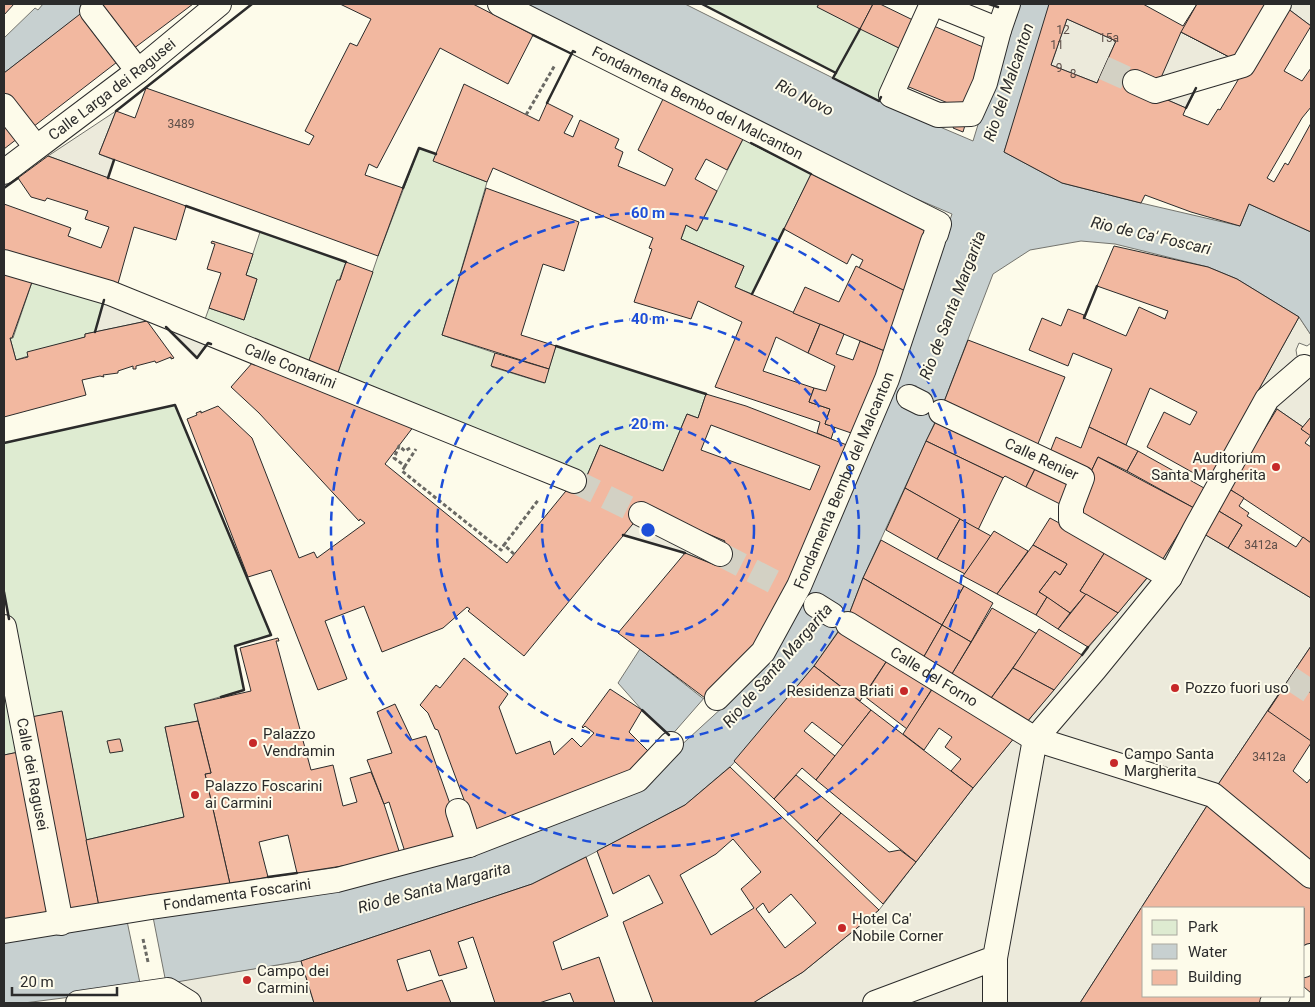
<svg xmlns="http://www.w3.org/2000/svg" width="1315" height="1007" font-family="Roboto,sans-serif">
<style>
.green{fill:#deebd1;stroke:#74746e}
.parking{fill:#eceadb;stroke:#74746e}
.water{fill:#c7d0d0;stroke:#74746e}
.pier{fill:#fdfbea;stroke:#74746e}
.building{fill:#f2b8a0;stroke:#2b2b2b;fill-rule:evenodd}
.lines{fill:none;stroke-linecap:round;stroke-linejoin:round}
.pedestrian-tunnel{stroke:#d3d1c4;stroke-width:24;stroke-dasharray:24 12;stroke-linecap:butt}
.pedestrian-casing{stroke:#2b2b2b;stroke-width:26}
.path{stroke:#6a6964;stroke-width:3;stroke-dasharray:4 2.5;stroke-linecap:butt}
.pedestrian{stroke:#fdfbea;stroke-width:24}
.wall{stroke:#2b2b2b;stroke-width:2.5}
.ring{fill:none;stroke:#1d4ed8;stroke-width:2.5;stroke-dasharray:9 6}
.poi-dot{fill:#c62828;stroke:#fdfbea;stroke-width:2}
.labels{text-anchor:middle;stroke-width:4;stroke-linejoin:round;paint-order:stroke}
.number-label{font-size:12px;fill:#5d4e48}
.street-label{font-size:15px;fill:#2b2b2b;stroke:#fdfbea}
.poi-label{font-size:15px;fill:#2b2b2b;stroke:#fdfbea;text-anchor:start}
.water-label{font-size:16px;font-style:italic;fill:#2b2b2b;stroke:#fdfbea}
.centre{fill:#1d4ed8;stroke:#fdfbea;stroke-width:2.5}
.ring-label{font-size:15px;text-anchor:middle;font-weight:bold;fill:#1d4ed8;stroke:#fdfbea;stroke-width:4;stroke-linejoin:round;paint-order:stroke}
</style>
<rect width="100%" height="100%" fill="#fdfbea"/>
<g class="green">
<polygon points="702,4 817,4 818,5 818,7 903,50 879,101 833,78 836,73"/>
<polygon points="743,139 811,174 752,294 735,287 744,266 681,239 686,225 697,231"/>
<polygon points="419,148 436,154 434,161 487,182 442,335 495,353 492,367 544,383 556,346 706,394 698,418 687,414 663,471 600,445 586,478 336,378 378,256"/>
<polygon points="260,232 346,262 307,366 203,325 209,308 244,320 257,279 246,275"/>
<polygon points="32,282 105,296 95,332 85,334 85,337 16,360 10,338 13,338"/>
<polygon points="175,405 271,635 235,646 244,690 195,704 198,721 165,727 184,817 86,840 62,712 26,718 4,592 4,443"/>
<polygon points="4,649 24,751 4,755"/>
</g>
<g class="parking">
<polygon points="1283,4 1311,4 1311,26 1283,5"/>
<polygon points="1067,19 1116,41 1097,83 1051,65"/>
<polygon points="1181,32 1239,62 1198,86 1186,108 1133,85"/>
<polygon points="116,111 99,154 114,160 108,178 48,156"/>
<polygon points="106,292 216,335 197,358 155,316 147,321 95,332"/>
<polygon points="1299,317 1311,335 1311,343 1307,346 1299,343 1296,350 1297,356 1311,373 1311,417 1303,427 1277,409 1258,391"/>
<polygon points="646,508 725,541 715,565 685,553 623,535"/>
<polygon points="1186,523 1311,598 1311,646 1215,789 1210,801 1080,1003 753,1003 803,972 879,910 973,788 1082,655 1161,562"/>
<polygon points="301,961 314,1003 171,1003 166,983"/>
</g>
<g class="water">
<polygon points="43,4 94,4 4,73 4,38 35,8 38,10"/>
<polygon points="523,4 685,4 879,101 973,141 1015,4 1054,4 1004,152 1062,183 1141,203 1240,226 1249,204 1311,232 1311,335 1299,317 1237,279 1208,267 1115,244 1081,241 1030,250 993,274 942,407 863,578 848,617 814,666 732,765 685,805 586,857 532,884 301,961 141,988 24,1003 4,1003 4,942 340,888 644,783 670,737 642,710 618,683 640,649 719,711 769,658 895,383 952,214 870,179"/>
</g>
<g class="pier">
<polygon points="705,697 719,708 724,706 677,749 670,737"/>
<polygon points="153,917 166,983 141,988 127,921"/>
</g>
<g class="building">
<polygon points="4,4 14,4 4,15"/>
<polygon points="98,4 193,4 133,49"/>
<polygon points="340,4 473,4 533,35 508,84 440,48 377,168 369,164 365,175 403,188 378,256 99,154 116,111 135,118 146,88 309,145 314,136 305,131 350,43 357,46 371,19"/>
<polygon points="819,4 873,4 860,29 817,7"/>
<polygon points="873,4 880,4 917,22 903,50 860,29"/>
<path d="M1049,4h94l40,22 14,-22h77l-35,58 -58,-30 -25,57 -23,-4 53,23 -3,7 25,10 10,-16 2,1 63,-105 28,21 -27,45 18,10 9,-13v39l-9,11 -35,60 7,4 11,-19 3,2 23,-42v109l-62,-28 -9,22 -49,-14 -46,-17 -4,8 -79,-20 -58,-31zM1067,19l49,22 -19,42 -46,-18z"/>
<polygon points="1197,4 1274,4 1239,62 1181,32"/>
<polygon points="84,11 121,59 29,130 4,98 4,73"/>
<polygon points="929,24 990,50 965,110 904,85"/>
<polygon points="464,84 539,121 547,103 573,116 564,133 573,137 580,120 619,139 615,148 623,152 618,166 665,186 673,169 638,150 664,97 743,139 727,170 706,159 695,179 717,191 697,231 686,225 681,239 744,266 735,287 820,324 808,353 776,337 763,371 814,388 809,402 830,409 825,424 835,427 831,439 817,433 820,422 715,387 742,322 698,301 691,319 634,302 652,249 649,248 653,238 493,168 487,182 433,161"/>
<polygon points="4,112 22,135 4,149"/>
<polygon points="957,119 966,122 963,132 953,128"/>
<polygon points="48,156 186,206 176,240 134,227 117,287 4,252 4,204 71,228 68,236 101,248 109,227 85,219 88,211 47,198 45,201 31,197 18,178"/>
<polygon points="811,174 929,233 907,292 859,268 863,260 859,258 852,254 847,264 784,229"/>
<polygon points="486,188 579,222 564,271 543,264 521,335 556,346 549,369 442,335"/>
<polygon points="212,241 253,254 246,275 257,279 244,320 209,308 221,273 207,269 215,244 211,243"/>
<polygon points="1114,246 1208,267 1237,279 1299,317 1208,481 1147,447 1164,412 1190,425 1197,412 1150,388 1126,445 1089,427 1112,369 1073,353 1068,366 1029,350 1042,318 1061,326 1068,309 1084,315 1084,318 1126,336 1139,307 1165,319 1168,311 1097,286"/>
<polygon points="346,262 373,272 336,378 307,366 337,280 340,280"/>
<polygon points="856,266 907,292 887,352 793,313 805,287 839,302"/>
<polygon points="4,274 32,282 12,338 10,338 16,360 28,357 27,352 85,337 85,334 147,321 174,358 171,359 171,357 156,363 155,361 136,366 136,369 133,369 133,366 118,371 118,373 103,375 104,377 100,376 82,380 86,395 4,417"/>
<polygon points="820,324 844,334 836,354 853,360 860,341 887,352 857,435 825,424 830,409 809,402 814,388 826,391 835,366 808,353"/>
<polygon points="968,340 1065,377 1035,451 942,407"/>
<polygon points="495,353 549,369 545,383 491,366"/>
<path d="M253,362l161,64 -29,38 122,99 72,-88 7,3 14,-33 63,26 24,-57 11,4 8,-24 40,12 106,41 -68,150 -32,51 -47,50 -87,-65 67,-80 30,12 10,-24 -79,-33 -122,148 -56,-45 2,-2 -3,-2 -24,21 -61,24 -18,-46 -39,15 22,58 -29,11 -47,-120 -23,7 -61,-158 10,-4 -1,-2 5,-2v2l17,-7 34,32 47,120 15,-6 3,6 48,-35 -5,-4 -1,2 -100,-108 -28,-26zM711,425l109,41 -10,24 -109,-40z"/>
<polygon points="1277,409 1303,427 1301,429 1311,435 1305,443 1311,447 1311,543 1228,488"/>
<polygon points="939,415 1039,461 1026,487 1005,476 1003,478 926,441"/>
<polygon points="1311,417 1311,436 1301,429"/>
<polygon points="1089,427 1138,451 1127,471 1098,457 1089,476 1048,457 1056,437 1081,448"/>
<polygon points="926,441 1003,478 978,530 905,488"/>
<polygon points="1138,451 1204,488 1194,508 1127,471"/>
<polygon points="1098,457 1194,508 1161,562 1079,515 1089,476"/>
<polygon points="1039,461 1077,479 1064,506 1026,487"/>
<polygon points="905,488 960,519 937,559 886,530"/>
<polygon points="1229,489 1244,498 1239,506 1249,513 1247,516 1296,547 1303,537 1311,543 1311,598 1228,548 1242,525 1217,510"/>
<polygon points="1217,510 1242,525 1228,548 1204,534"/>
<polygon points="1050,518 1107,549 1080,591 1086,594 1070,613 1039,592 1055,571 1060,575 1067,564 1033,545"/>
<polygon points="960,519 991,536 965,574 937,559"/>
<polygon points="994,531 1028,551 997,594 963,576"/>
<polygon points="881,540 964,586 942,625 863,578"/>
<polygon points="1033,545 1067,564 1060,575 1055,571 1039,592 1047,597 1036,615 997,594"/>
<polygon points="1107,549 1151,573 1118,613 1080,591"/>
<polygon points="863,578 942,625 922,660 848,617"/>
<polygon points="964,586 993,603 971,642 942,625"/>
<polygon points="1086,594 1118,613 1088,647 1058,629"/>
<polygon points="1047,597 1070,613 1058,629 1036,615"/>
<polygon points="992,608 1037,634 989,701 950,677"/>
<polygon points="942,625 971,642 950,677 922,660"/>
<polygon points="841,628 890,656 860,701 814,666"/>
<polygon points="1039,629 1082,655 1054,690 1013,668"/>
<polygon points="278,638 279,641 276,641 311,770 333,765 343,806 357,802 350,778 371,772 384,804 400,854 355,864 297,873 288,835 259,842 268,877 230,884 205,774 211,773 194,704 251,691 240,648"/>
<polygon points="1311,646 1311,743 1293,771 1307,783 1311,778 1311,866 1215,789"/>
<polygon points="890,656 935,684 907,729 864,696"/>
<polygon points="464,658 508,694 499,707 516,754 550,741 554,755 572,738 581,747 594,733 585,726 583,728 582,727 610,689 642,710 629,732 652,755 633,773 471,832 466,805 438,730 435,729 428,713 420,705 436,685 440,688"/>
<polygon points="814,666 871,710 843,746 812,722 804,731 835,756 816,780 802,768 774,799 734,761"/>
<polygon points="1013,668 1054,690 1026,723 989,701"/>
<polygon points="1290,678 1311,693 1311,741 1268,711"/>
<polygon points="933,688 1015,737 973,788 951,771 961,759 945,747 952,737 939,728 924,750 903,734"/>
<polygon points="395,704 412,740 426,736 461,835 405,852 389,802 384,804 367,760 392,753 377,712"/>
<polygon points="871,710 973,788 916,862 816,780"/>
<polygon points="62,711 99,906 4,923 4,755 33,749 26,718"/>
<polygon points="198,721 211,773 205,774 230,884 99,906 86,840 184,817 165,727"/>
<polygon points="118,739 120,739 123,751 110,753 107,741"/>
<path d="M730,767l149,143 -76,62 -50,31h-101h1l-30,-81 40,-19 -14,-28 -36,19 -16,-43 88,-46zM733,839l28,33 -20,17 13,19 -43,27 -31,-60 36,-21zM791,894l25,29 -31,25 -29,-39 7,-6 6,10z"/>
<polygon points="796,775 841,813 817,841 774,799"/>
<polygon points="1210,801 1311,882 1311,951 1304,957 1304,908 1144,908 1144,996 1272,996 1265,1003 1080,1003"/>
<polygon points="841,813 889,852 900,850 916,862 883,904 817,841"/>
<polygon points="586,857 608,916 553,942 562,970 599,957 615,1003 574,1003 570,993 539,1003 495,1003 473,937 458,942 467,968 439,976 430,950 397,960 407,991 442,980 451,1003 314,1003 301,961 532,884"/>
<polygon points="1311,965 1311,993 1304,987 1304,974"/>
</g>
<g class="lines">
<g class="pedestrian-tunnel">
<polyline points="1104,68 1135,82"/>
<polyline points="574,481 641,514"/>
<polyline points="720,554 788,589"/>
<polyline points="1290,678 1311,692"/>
</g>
<defs>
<g id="pedestrian">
<path id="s1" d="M500,4l439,220 -3,10"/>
<polyline points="932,4 891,95 938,115 971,114 985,83 999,30 1008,4"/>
<polyline points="935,4 999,30"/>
<polyline points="92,11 138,71"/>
<polyline points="1135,82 1155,91 1243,65 1279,4"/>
<polyline points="4,106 36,147"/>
<path id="s2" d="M4,172l134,-101 81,-67"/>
<path id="s3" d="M4,262l106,31 464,188"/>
<polyline points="909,397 921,403"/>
<path id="s4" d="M941,412l141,66 -11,29v13l99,57"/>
<polyline points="641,514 720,554"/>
<polyline points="816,605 832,615"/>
<path id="s5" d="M848,624l187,115 178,56 98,81"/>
<path id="s6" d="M4,627l57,296"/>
<path id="s7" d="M717,698l46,-46 36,-66 88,-207 46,-138"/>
<polyline points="458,811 469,845"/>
<path id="s8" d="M4,931l147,-24 186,-27 132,-35 168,-65 34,-36"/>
<polyline points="1304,965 1311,956"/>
<polyline points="78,1003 168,990 189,1003"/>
<polyline points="875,1003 995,958 1035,739 1095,669 1170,577 1195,529 1267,399 1304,367"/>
<polyline points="995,1003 995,958"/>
<polyline points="1272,1003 1278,996"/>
</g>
</defs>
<use href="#pedestrian" class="pedestrian-casing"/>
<g class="path">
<polyline points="526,115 555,65"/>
<polyline points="410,448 405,451 399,446 394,458 405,466 416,449"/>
<polyline points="405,466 402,471 501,550 504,545"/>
<polyline points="514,554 504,545 539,499"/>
<polyline points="143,939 148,962"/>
</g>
<use href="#pedestrian" class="pedestrian"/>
<g class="wall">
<polyline points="702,4 836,73"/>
<polyline points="989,4 998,7"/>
<polyline points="860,29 833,78 879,101 881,97"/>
<polyline points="533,35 572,54"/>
<polyline points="547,103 573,51 575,52"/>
<polyline points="1186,108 1196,88"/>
<polyline points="116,111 252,4"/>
<polyline points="751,143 811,174"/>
<polyline points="108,178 114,160"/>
<polyline points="4,188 18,178"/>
<polyline points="403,188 419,148 436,154"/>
<polyline points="186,206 346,262"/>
<polyline points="752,294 784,229"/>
<polyline points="1084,318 1097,286"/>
<polyline points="166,327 197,358 208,343 211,344"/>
<polyline points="95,332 104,300"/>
<polyline points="556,346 706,394"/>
<polyline points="4,443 175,405 271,635 235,646 244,690 221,697"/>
<polyline points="623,535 685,553"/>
<polyline points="4,592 9,619"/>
<polyline points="1082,655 1088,647"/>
<polyline points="642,710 669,735"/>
<polyline points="268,877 297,873"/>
</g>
</g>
<g class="ring">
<circle cx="648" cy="530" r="106"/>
<circle cx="648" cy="530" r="211"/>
<circle cx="648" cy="530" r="317"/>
</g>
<g class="poi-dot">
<circle cx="1276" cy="467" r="5"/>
<circle cx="1175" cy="688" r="5"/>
<circle cx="904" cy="691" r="5"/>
<circle cx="253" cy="743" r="5"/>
<circle cx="1114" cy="763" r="5"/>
<circle cx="195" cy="795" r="5"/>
<circle cx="842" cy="928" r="5"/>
<circle cx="247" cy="980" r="5"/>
</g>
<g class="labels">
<g class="number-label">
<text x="1063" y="34">12</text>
<text x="1109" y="42">15a</text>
<text x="1057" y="49">11</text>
<text x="1059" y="72">9</text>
<text x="1073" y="78">8</text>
<text x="181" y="128">3489</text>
<text x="1261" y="549">3412a</text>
<text x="1269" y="761">3412a</text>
</g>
<g class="street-label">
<text dy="5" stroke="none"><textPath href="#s2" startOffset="136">Calle Larga dei Ragusei</textPath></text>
<text dy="5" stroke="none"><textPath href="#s1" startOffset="221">Fondamenta Bembo del Malcanton</textPath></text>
<text dy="5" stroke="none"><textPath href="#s3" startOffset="305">Calle Contarini</textPath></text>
<text dy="5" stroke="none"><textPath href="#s4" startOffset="111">Calle Renier</textPath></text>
<text dy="5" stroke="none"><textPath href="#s7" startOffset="255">Fondamenta Bembo del Malcanton</textPath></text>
<text dy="5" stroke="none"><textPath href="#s5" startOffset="101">Calle del Forno</textPath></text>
<text dy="5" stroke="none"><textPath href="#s6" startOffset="150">Calle dei Ragusei</textPath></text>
<text dy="5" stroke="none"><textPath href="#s8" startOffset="236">Fondamenta Foscarini</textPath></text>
</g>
<g class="poi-label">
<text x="1266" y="463" text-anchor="end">Auditorium<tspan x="1266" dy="17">Santa Margherita</tspan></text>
<text x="1185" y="693">Pozzo fuori uso</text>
<text x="894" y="696" text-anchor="end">Residenza Briati</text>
<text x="263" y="739">Palazzo<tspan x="263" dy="17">Vendramin</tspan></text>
<text x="1124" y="759">Campo Santa<tspan x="1124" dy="17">Margherita</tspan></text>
<text x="205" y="791">Palazzo Foscarini<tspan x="205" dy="17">ai Carmini</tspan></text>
<text x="852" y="924">Hotel Ca'<tspan x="852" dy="17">Nobile Corner</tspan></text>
<text x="257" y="976">Campo dei<tspan x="257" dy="17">Carmini</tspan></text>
</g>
<g class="water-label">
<text transform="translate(1008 82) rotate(-71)" y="6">Rio del Malcanton</text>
<text transform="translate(805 97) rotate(27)" y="6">Rio Novo</text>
<text transform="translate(1151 235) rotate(13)" y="6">Rio de Ca' Foscari</text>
<text transform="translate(952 305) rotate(-69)" y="6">Rio de Santa Margarita</text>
<text transform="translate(777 665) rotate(-49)" y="6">Rio de Santa Margarita</text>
<text transform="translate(434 887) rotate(-15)" y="6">Rio de Santa Margarita</text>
</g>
</g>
<circle cx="648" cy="530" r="8" class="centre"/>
<g class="ring-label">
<text x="648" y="218">60 m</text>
<text x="648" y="324">40 m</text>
<text x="648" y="429">20 m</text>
</g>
<rect width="1315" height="1007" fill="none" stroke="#2b2b2b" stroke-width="10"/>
<rect x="1142" y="907" width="162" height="90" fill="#fdfbea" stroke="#a9a89e"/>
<rect x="1152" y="920" width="25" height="15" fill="#deebd1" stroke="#a9a89e"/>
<text x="1188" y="932" font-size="15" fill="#2b2b2b">Park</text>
<rect x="1152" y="944" width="25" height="15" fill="#c7d0d0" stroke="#a9a89e"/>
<text x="1188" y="957" font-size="15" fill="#2b2b2b">Water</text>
<rect x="1152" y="970" width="25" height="15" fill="#f2b8a0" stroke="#a9a89e"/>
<text x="1188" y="982" font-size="15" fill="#2b2b2b">Building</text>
<path d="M12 987v8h105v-8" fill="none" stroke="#2b2b2b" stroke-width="2.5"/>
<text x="20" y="987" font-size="15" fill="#2b2b2b" stroke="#fdfbea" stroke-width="4" paint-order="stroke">20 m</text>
</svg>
